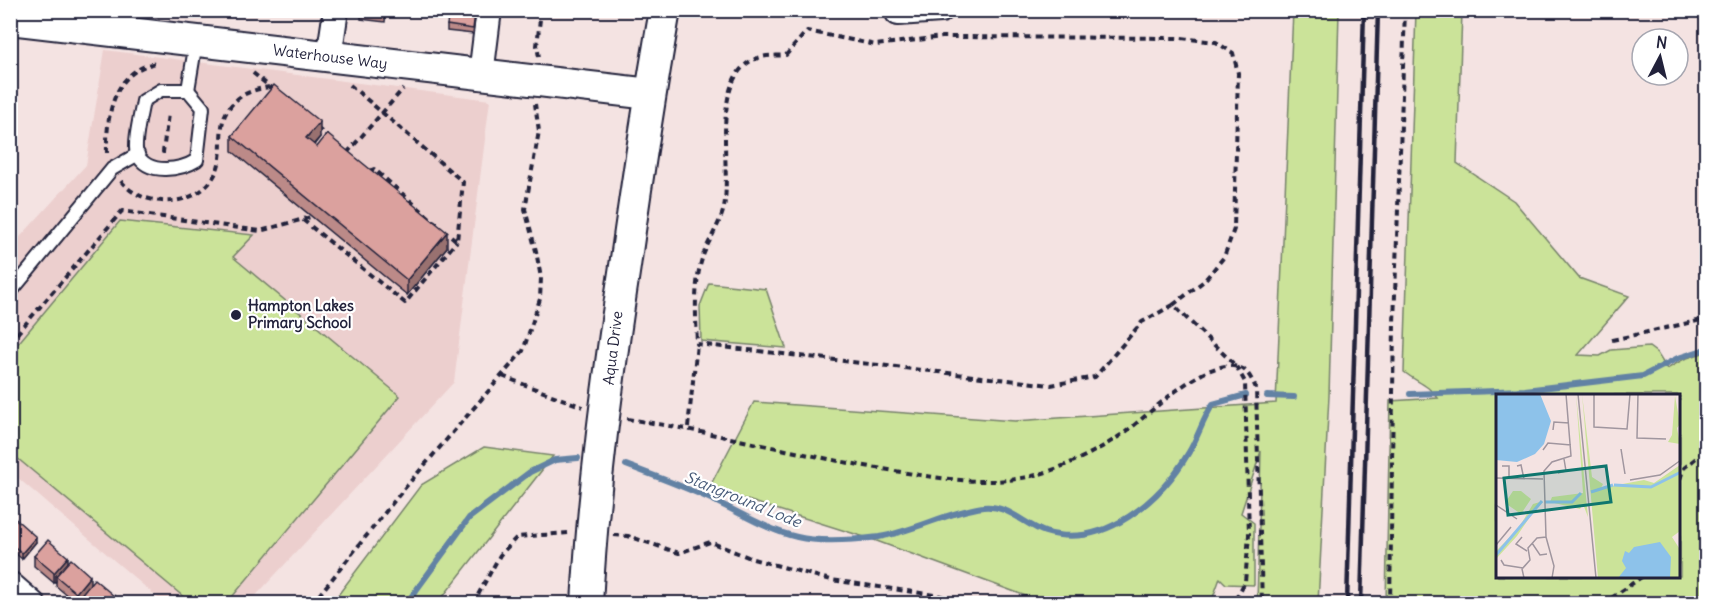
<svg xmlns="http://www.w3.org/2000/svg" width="1717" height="614" font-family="Delius,sans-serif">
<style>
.built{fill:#eccfce}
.green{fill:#cbe399;stroke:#76826a;stroke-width:1.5;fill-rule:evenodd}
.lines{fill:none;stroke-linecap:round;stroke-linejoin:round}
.stream{stroke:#6282a4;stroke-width:6}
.service-casing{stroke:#22223b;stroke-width:16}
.minor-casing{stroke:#22223b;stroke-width:28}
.tertiary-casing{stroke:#22223b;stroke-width:34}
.path{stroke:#22223b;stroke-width:4;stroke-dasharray:6 4.5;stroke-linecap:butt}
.service{stroke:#fff;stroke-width:12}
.minor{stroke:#fff;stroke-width:24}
.tertiary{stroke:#fff;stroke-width:30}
.rail{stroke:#22223b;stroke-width:4.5}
.wall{fill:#bc8a88;stroke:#22223b;stroke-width:1.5}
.shaded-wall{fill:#99716f;stroke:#22223b;stroke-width:1.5}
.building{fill:#dba19e;stroke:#22223b;stroke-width:1.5}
.poi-dot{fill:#22223b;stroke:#fff;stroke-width:2}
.labels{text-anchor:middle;stroke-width:4.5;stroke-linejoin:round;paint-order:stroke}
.street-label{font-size:15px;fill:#22223b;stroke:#fff}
.poi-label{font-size:15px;font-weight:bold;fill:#22223b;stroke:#fff;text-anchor:start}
.water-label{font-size:16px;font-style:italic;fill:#475a78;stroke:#fff}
.inset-river{fill:none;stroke:#8dc2ea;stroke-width:3}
.inset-road{fill:none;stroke:#a0969f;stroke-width:1.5}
.view{fill:#0f766e;fill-opacity:0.15;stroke:#0f766e;stroke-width:3}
.inset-edge{fill:none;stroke:#22223b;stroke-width:3}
</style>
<rect width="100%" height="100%" fill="#f4e3e2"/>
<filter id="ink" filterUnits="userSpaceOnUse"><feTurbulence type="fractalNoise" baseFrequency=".0167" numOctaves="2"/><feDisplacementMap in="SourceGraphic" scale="12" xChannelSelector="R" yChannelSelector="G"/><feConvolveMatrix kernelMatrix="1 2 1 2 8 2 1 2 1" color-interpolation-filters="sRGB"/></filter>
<g filter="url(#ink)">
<polygon class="built" points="105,50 490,100 454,382 249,603 164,603 11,472 10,248 86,165"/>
<g class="green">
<polygon points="1293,11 1339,11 1329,396 1318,603 1257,603 1261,451 1241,513 1254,523 1254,585 1226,584 1220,578 1211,603 1045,603 874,540 709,488 754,402 1015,421 1276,403"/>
<path d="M1416,11h46l-5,152 57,38 65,77 50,18 -51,59 22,1 11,-6 38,-3 8,6 10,16 17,-10 22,-7v251h-320l4,-202 48,-3c-12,-15 -20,-15 -34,-26zM1498,395h182v181h-182z"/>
<polygon points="120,221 254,235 233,257 400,396 227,603 191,603 11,453 11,352"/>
<polygon points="709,283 766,289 786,348 701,341 700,306"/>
<polygon points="484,447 553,456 438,603 332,603 421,485"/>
</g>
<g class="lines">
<g class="stream">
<polyline points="1410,394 1525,390 1643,376 1678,358 1706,349"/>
<polyline points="1267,396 1294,397"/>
<path d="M626,465c31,12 63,23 93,38 25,12 51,28 78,34 25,6 57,3 82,0 36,-6 68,-25 104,-30 24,-3 42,18 62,25 59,18 116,-32 144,-80 9,-15 14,-33 24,-48l33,-9"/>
<polyline points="406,604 469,518 530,472 555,460 578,458"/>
</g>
<defs>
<g id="service">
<path d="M161,90h27l15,18 -6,52c-16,10 -49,16 -60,-6 -4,-10 4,-41 6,-53z"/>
<polyline points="188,90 196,42"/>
<polyline points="10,293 112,169 138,154"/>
</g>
<g id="minor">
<polyline points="898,13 941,10"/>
<polyline points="329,57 336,10"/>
<polyline points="481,75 489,10"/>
<polyline points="10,584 33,604"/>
</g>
<g id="tertiary">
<polyline points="10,19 650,94"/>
<path d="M587,604c6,-114 21,-226 38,-338 12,-86 25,-171 40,-256"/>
</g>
</defs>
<use href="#service" class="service-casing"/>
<use href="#minor" class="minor-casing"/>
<use href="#tertiary" class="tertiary-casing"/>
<g class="path">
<polyline points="539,57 537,46 541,10"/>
<polyline points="253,73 275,91"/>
<polyline points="350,85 463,182 457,241 445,231"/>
<polyline points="317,128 329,138"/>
<polyline points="165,152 163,152 168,114"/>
<path d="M107,153c-1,-37 6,-84 51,-90"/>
<polyline points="347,153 403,89"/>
<polyline points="369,171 374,169 437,224"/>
<path d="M121,181c24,30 81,27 96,-11 7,-17 1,-39 8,-55 9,-19 25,-25 44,-28"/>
<polyline points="303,220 405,303 457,241"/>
<path d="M1173,305l-31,17 -47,55 -44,8 -354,-41c-1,-30 -4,-62 7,-91 6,-15 17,-31 20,-46 8,-39 -16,-133 34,-149 8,-3 19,-2 28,-3l21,-24 69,14 66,-8 239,1 35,4 17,11 5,20 -4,156 -10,28 -20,24 -31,24 63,61 9,16 4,153 -4,47 -12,22"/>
<polyline points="1612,340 1706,319"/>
<polyline points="10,342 122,211 260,231 311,217"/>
<polyline points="502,376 583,407"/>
<path d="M627,419c90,13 178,38 268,52 49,8 99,17 148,2 27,-8 58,-24 81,-40 26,-18 85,-82 119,-64 6,4 10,13 13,19l6,216"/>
<polyline points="688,427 697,344"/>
<polyline points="1680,479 1684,468 1706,450"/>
<polyline points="614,535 628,536 679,553 710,542 753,559 831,580 941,596 962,604"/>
<polyline points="312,604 403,490 523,351 540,299 541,278 536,251 525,209 539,131 535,104"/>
<polyline points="473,604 500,555 517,537 568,533"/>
<polyline points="1390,604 1394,323 1405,10"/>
<polyline points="1603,604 1643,576"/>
</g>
<use href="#service" class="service"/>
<use href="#minor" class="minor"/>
<use href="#tertiary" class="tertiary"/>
<g class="rail">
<polyline points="1347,604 1364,10"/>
<polyline points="1361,604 1378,10"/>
</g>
</g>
<g class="wall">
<polygon points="361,10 386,10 385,22 361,19"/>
<polygon points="475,18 473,34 447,31 447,25"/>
<polygon points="232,136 320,137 314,145 447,247 407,295 232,151"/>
<polygon points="10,516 36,542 22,559 10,549"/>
<polygon points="34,556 68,563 90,584 114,603 80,603 80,599 76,603 56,586 56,581 54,583 34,566"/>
</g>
<g class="shaded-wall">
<polygon points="320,122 320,137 306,153 306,138"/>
<polygon points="447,232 447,247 407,295 407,280"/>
<polygon points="36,537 36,542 22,559 22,553"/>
<polygon points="68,557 68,568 56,576 56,581 54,583 54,573"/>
<polygon points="90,576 90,586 80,596 80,599 76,603 76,593"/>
<polygon points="114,596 114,603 108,603"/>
</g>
<g class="building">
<polygon points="361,10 385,10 385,17 361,14"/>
<polygon points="449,10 475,13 473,29 447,25"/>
<polygon points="274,85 320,122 306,138 317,147 327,134 447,232 407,280 232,136"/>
<polygon points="11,515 36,537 22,553 10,543 10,516"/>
<polygon points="48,540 68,557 54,573 34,556"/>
<polygon points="71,559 90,576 76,593 56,576"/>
<polygon points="94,579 114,596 108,603 89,603 80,596"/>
<polygon points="160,600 165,603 157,603"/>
</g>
</g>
<circle class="poi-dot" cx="236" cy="315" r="6"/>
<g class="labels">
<g class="street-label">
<text transform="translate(330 57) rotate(7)" y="5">Waterhouse Way</text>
<text transform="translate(613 348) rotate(-83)" y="5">Aqua Drive</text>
</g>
<g class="poi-label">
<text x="248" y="311">Hampton Lakes<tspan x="248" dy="17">Primary School</tspan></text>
</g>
<g class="water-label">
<text transform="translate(743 499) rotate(22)" y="6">Stanground Lode</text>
</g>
</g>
<g transform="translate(1496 394)">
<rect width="184" height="184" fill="#f4e3e2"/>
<path d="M80,0l12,123 -5,-13 -3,5 -30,-7 2,-5 31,-4zM86,0l10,83 11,7 -2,4 43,-8 10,3 26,-18v66l-8,6 7,11v30h-81zM179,2l5,28 -3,4 3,16 -12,-2 4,-7zM17,97h8l10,8 -10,15 -16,-11zM44,108l-23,34 -21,23v-8l22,-22 15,-25z" fill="#cbe399"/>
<path d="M0,0h44l11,27 -7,23 -9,10 -18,8 -21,-2zM164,148l11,15 -1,21h-52l8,-10 -4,-7 3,-10 4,2 5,-6z" fill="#8dc2ea"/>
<path class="inset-river" d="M118,91l37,2 30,-15M95,98l22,-7M49,108h27l9,-9M0,161l46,-54"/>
<path class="inset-road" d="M82,0l18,184M98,0v33l33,2 3,-35M142,0l-1,44 29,1M57,36l1,-8 15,1M125,55l4,25M47,56l5,-7 23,2M6,72h7v13M21,72l4,-1 3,14M62,79l8,-2 -2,-12M0,84l47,1M134,86l30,-5 21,-15M0,111l21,14M26,143l-6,7 11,7M50,143l8,29 -2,12M36,149l8,12 7,-1M0,151l15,-18M5,166l3,5 19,3M28,184l-2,-9 8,-9 -2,-12 9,-10 9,-1 -2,-66 8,-9 19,-6 -5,-62"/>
<path class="view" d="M110,72l5,36 -103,13 -4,-37z"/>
<rect width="184" height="184" class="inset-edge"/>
</g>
<rect width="1717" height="614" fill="none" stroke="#fff" stroke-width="36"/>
<rect x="18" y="18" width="1681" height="578" fill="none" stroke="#22223b" stroke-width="2" filter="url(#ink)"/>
<g transform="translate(1660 57) rotate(7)"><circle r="28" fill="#ffffff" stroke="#a7a7b1" stroke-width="1.5"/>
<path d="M0-4.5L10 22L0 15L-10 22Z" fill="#22223b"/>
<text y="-9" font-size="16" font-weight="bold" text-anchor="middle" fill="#22223b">N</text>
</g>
</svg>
